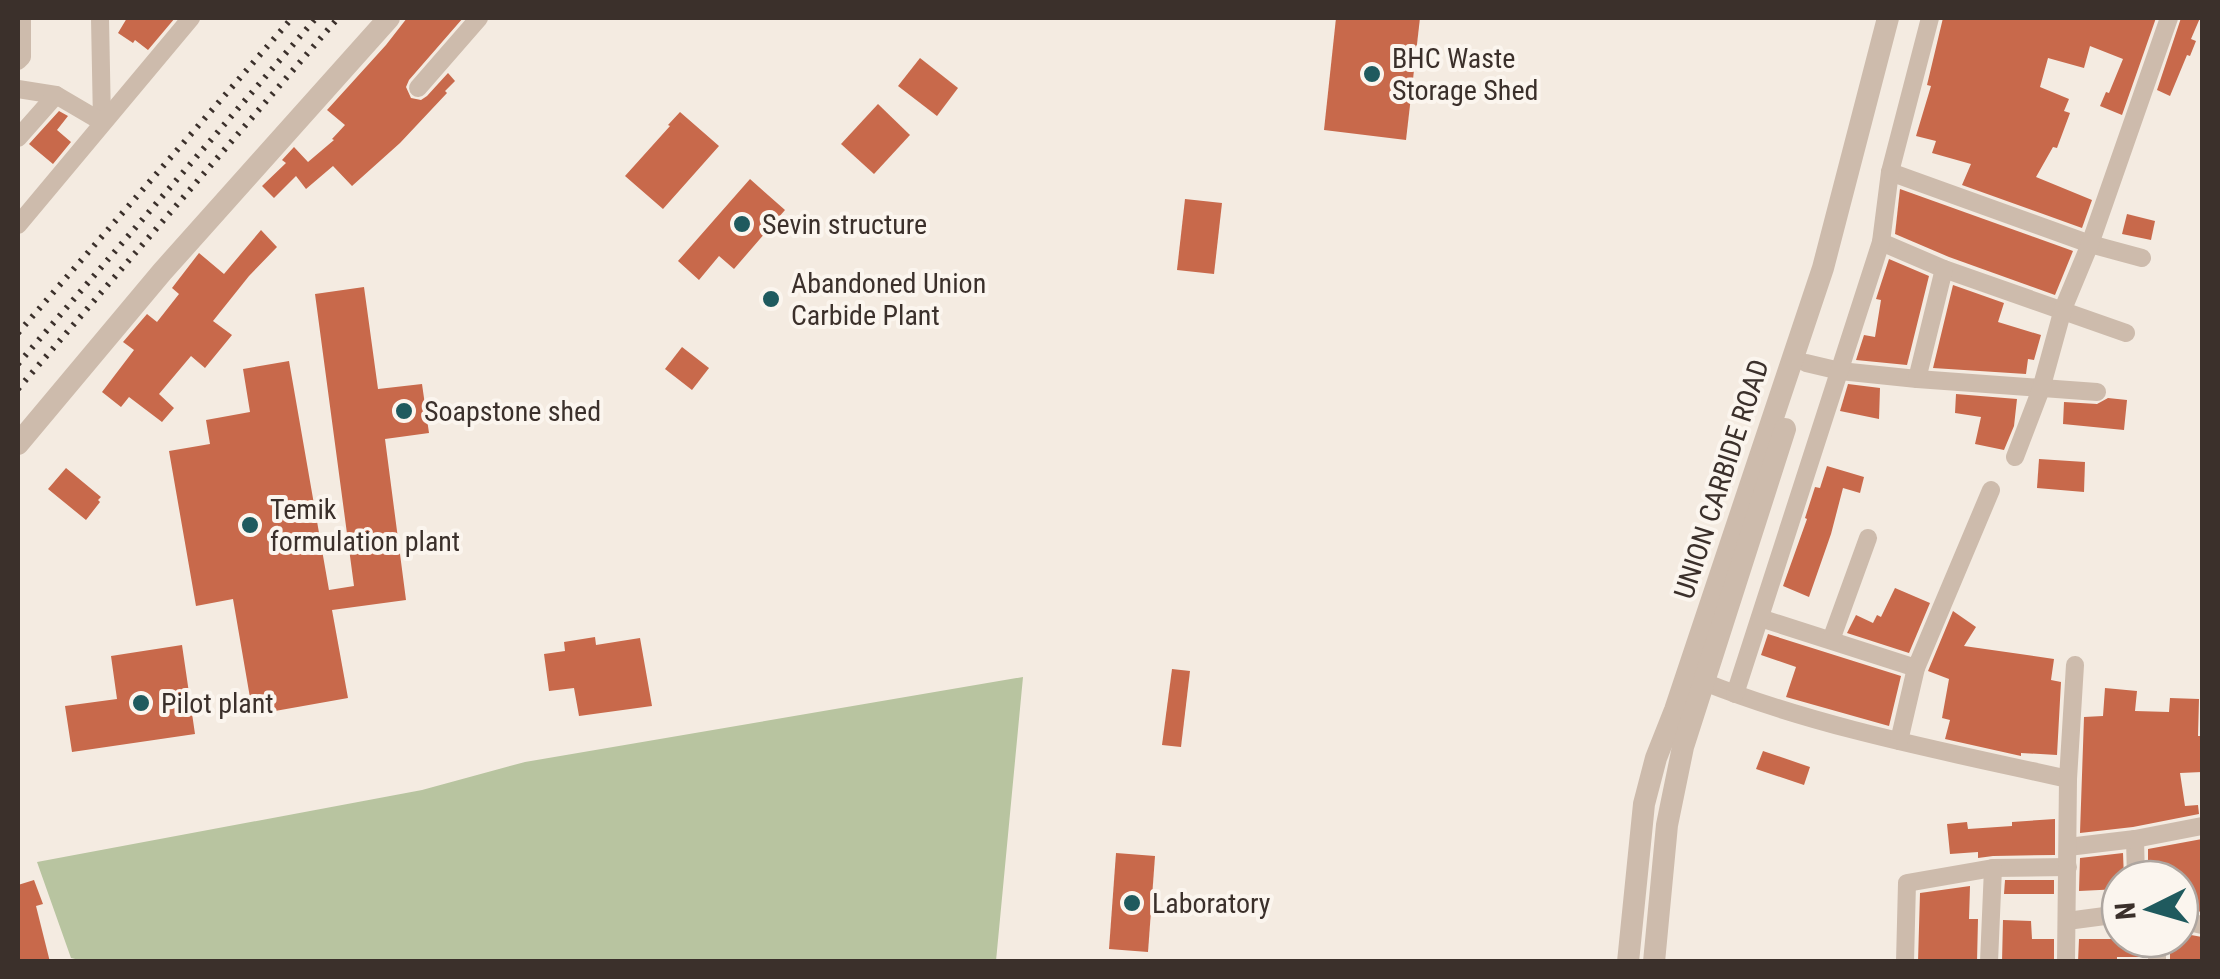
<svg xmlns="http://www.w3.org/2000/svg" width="2220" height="979" font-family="'Roboto Condensed',sans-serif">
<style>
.green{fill:#b8c4a0}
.building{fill:#c8694b}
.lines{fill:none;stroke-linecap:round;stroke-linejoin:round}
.minor{stroke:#cdbbac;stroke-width:18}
.tertiary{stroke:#cdbbac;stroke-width:22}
.rail{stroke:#3b302b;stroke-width:6;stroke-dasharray:2.5 8;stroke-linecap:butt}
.poi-dot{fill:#1f5a5e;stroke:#fbf5ee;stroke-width:4}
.labels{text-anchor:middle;stroke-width:8;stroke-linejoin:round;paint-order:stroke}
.poi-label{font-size:28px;fill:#3b302b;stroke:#fbf5ee;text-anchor:start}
.street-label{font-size:28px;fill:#3b302b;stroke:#fbf5ee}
</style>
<rect width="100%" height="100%" fill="#f4ebe1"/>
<polygon class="green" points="1023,677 996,961 84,961 71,958 37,862 422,790 525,762"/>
<g class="building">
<polygon points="127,18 175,18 148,50 135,40 133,43 118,33"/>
<polygon points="407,18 463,18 409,80 406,87 411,98 421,100 427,96 448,73 455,81 445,91 447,93 400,143 352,186 333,166 306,189 296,176 274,198 262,186 286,163 282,160 294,147 308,162 334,140 332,139 345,125 327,110 386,45"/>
<polygon points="1336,18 1420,18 1406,140 1324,130"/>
<polygon points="1943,18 2156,18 2122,115 2100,106 2106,92 2109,93 2123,59 2090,46 2084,68 2048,58 2040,87 2069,99 2064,111 2070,113 2057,148 2053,147 2036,177 2092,200 2082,228 1962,185 1971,164 1932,153 1936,141 1916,136 1931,86 1927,85"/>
<polygon points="2181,18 2200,18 2191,39 2196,41 2190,56 2187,55 2170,96 2157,90"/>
<polygon points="920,58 958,88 937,116 898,86"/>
<polygon points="878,104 910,135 874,174 841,144"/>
<polygon points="59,111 68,116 57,130 71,142 53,164 29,144"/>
<polygon points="680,112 719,146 663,209 625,176 670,126 668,125"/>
<polygon points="750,179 785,210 734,269 719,256 699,280 678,261"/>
<polygon points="1900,189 2073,251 2055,295 1949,257 1895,234"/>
<polygon points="1185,199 1222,203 1214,274 1177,270"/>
<polygon points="2127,214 2155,221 2151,240 2122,234"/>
<polygon points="261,230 277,247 249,276 213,321 232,335 205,368 191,356 159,394 174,408 162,422 129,397 121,407 102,392 134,350 123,342 147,314 157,322 179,294 172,288 199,253 224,274"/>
<polygon points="1889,259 1929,276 1907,365 1856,360 1864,335 1875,337 1881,300 1876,299"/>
<polygon points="1953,285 2004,303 1998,322 2041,335 2034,360 2028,359 2026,374 1933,368"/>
<polygon points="364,287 378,389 422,384 429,433 385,439 406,600 332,610 348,698 253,715 233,599 196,606 169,451 210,444 206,420 250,412 243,369 289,361 329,590 354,586 315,294"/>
<polygon points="682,347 709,368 692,390 665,369"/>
<polygon points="1848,384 1880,388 1879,419 1840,411"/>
<polygon points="1956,394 2017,399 2014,426 2004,450 1975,444 1981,417 1955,413"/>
<polygon points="2108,398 2127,400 2124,430 2063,424 2064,402 2097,404"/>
<polygon points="2039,459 2085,462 2084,492 2037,488"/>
<polygon points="1827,466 1864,477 1860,493 1843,488 1831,534 1809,597 1783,586 1807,519 1805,518 1815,487 1820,488"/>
<polygon points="66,468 101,497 98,500 100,502 86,520 48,489"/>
<polygon points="1895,588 1930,603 1909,653 1847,633 1856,615 1873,623 1877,615 1881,617"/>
<polygon points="1953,611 1976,627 1964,646 2054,659 2051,680 2061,682 2057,755 2021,753 2021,756 1945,739 1950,720 1942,718 1949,679 1928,671"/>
<polygon points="1768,634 1901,676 1889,726 1786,697 1796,667 1761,655"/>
<polygon points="595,637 596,645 640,638 652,706 579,716 574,688 549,691 544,654 565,651 564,642"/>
<polygon points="182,645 195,734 72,752 65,706 117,699 111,656"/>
<polygon points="1172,669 1190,671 1181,747 1162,745"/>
<polygon points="2105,688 2137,691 2135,711 2169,712 2170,698 2199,699 2198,736 2200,736 2202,772 2180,773 2185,806 2198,805 2199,814 2133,827 2080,833 2084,717 2103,716"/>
<polygon points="1763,751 1810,767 1804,785 1756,769"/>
<polygon points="2055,819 2055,855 1993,856 1978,858 1978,852 1950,854 1947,824 1967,822 1968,829 2012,826 2012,822"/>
<polygon points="2202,839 2202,912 2180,908 2180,878 2148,878 2148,849"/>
<polygon points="1116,853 1155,856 1148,952 1109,949"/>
<polygon points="2123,853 2124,879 2120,879 2120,889 2079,891 2080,858"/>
<polygon points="34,880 43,904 36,906 50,962 18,962 18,885"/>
<polygon points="2005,880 2054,880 2054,894 2004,894"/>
<polygon points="1970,886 1969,919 1978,919 1977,962 1918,962 1920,893"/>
<polygon points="2003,920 2031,921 2032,939 2054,939 2054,962 2002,962"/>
<polygon points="2180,933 2202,937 2202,959 2170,962 2170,939 2180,939"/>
<polygon points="2079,939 2144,939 2144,957 2117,957 2117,962 2078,962"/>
</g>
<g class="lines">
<g class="minor">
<polyline points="100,18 102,122"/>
<polyline points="18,61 22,57 22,18"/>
<polyline points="418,88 479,18"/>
<polyline points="18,89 56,95 102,122"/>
<polyline points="18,138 56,95"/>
<polyline points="1890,172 2090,244 2142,258"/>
<polyline points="18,225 191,18"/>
<polyline points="1881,242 1944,269 2126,333"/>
<polyline points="1806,363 1840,371 1917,379 2097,392"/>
<polyline points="1917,379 1944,269"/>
<polyline points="2015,457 2041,389 2063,309 2090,244 2169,18"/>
<polyline points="1760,618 1916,668"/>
<polyline points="1831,640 1868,538"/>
<path d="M1704,682c115,46 244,70 364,97"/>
<polyline points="1735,694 1881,242 1890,172 1930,18"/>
<polyline points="1899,741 1916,668 1991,490"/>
<polyline points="2135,839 2136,879"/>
<polyline points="2068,847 2135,839 2202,826"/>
<polyline points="2180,920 2202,925"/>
<polyline points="2067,921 2120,914"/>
<polyline points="2157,939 2157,962"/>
<polyline points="1905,962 1907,883 1993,868 2068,867"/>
<polyline points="1989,962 1993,868"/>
<polyline points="2066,962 2068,779 2075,665"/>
</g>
<g class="tertiary">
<polyline points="18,444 162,272 389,18"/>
<polyline points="1628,962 1644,804 1656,758 1675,710 1823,268 1888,18"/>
<polyline points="1654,962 1667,825 1683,747 1785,429"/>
</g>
<g class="rail">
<polyline points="18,333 292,18"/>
<polyline points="18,364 316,18"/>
<polyline points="18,389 338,18"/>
</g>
</g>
<g class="poi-dot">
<circle cx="1372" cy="74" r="10"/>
<circle cx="742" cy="224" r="10"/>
<circle cx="771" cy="299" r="10"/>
<circle cx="404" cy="411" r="10"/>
<circle cx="250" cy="525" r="10"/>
<circle cx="141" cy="703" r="10"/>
<circle cx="1132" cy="903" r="10"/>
</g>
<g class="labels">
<g class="poi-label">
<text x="1392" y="68">BHC Waste<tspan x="1392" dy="32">Storage Shed</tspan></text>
<text x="762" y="234">Sevin structure</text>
<text x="791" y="293">Abandoned Union<tspan x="791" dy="32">Carbide Plant</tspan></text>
<text x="424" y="421">Soapstone shed</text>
<text x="270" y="519">Temik<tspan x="270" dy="32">formulation plant</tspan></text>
<text x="161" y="713">Pilot plant</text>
<text x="1152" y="913">Laboratory</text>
</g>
<g class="street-label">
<text transform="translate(1721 479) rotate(-72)" y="10">UNION CARBIDE ROAD</text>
</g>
</g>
<rect width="2220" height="979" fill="none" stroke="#3b302b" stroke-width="40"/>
<g transform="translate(2150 909) rotate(265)"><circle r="48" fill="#fbf5ee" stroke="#aea6a0" stroke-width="2.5"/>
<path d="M0-8L18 38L0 25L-18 38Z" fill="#1f5a5e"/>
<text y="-15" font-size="28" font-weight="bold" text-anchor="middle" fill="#3b302b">N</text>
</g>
</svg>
